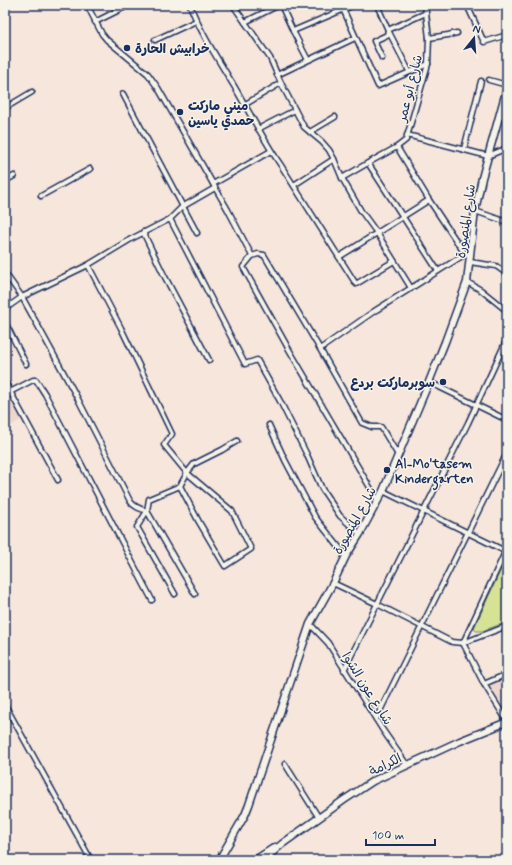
<svg xmlns="http://www.w3.org/2000/svg" width="512" height="865" font-family="Mynerve,'Playpen Sans Arabic',sans-serif">
<style>
.built{fill:#eed6cd}
.green{fill:#d6e294;stroke:#788879}
.lines{fill:none;stroke-linecap:round;stroke-linejoin:round}
.street-casing{stroke:#1b2f5e;stroke-width:7}
.secondary-casing{stroke:#1b2f5e;stroke-width:9}
.street{stroke:#f7f3e8;stroke-width:4}
.secondary{stroke:#f7f3e8;stroke-width:6}
.poi-dot{fill:#1b2f5e;stroke:#f7f3e8;stroke-width:1.5}
.labels{text-anchor:middle;stroke-width:3;stroke-linejoin:round;paint-order:stroke}
.poi-label{font-size:13px;font-weight:bold;fill:#1b2f5e;stroke:#f7f3e8;text-anchor:start}
.street-label{font-size:13px;fill:#1b2f5e;stroke:#f7f3e8}
</style>
<rect width="100%" height="100%" fill="#f7e6db"/>
<filter id="ink" filterUnits="userSpaceOnUse"><feTurbulence type="fractalNoise" baseFrequency=".025" numOctaves="2"/><feDisplacementMap in="SourceGraphic" scale="8" xChannelSelector="R" yChannelSelector="G"/><feConvolveMatrix kernelMatrix="1 2 1 2 8 2 1 2 1" color-interpolation-filters="sRGB"/></filter>
<g filter="url(#ink)">
<g class="built">
<polygon points="5,385 22,417 21,420 5,429"/>
<polygon points="507,676 507,710 505,711 489,684"/>
</g>
<polygon class="green" points="507,560 507,622 482,631 476,631 474,629 475,626 505,561"/>
<g class="lines">
<defs>
<g id="street">
<polyline points="87,5 102,34 107,40 148,74 158,88 228,210 252,256 243,267 287,346 378,501"/>
<path d="M190,5c11,29 28,54 44,81 16,27 30,55 48,81l74,117 38,-23"/>
<polyline points="233,5 270,58 281,83 304,127 310,132 335,117"/>
<polyline points="281,5 293,31 354,5"/>
<polyline points="377,5 388,30 409,71"/>
<polyline points="467,5 484,42 507,35"/>
<polyline points="343,9 378,86 428,64"/>
<polyline points="95,22 129,5"/>
<polyline points="245,22 279,5"/>
<polyline points="293,31 308,60"/>
<polyline points="429,38 448,35 457,33"/>
<polyline points="155,40 196,21"/>
<polyline points="382,58 374,41 387,35 388,30 426,13"/>
<polyline points="277,75 355,38"/>
<polyline points="489,80 507,85"/>
<polyline points="123,94 197,233"/>
<polyline points="244,105 281,83"/>
<polyline points="5,108 32,92"/>
<polyline points="499,118 507,115"/>
<polyline points="258,129 295,110"/>
<polyline points="310,132 322,142 329,150 334,159 342,178 361,211 377,233 411,288"/>
<polyline points="407,135 488,156 507,148"/>
<polyline points="397,147 406,140 428,64 429,38 425,5"/>
<polyline points="464,149 481,81"/>
<polyline points="342,178 368,163"/>
<polyline points="5,181 14,176"/>
<polyline points="213,184 271,151"/>
<polyline points="294,185 334,159"/>
<polyline points="41,196 90,169"/>
<polyline points="475,211 507,222"/>
<polyline points="170,219 245,364 257,360 280,401 307,455 322,489 340,516 360,534"/>
<polyline points="143,232 165,277 209,360"/>
<polyline points="252,256 258,254 264,255 320,349 362,423 372,427 381,427 398,455"/>
<polyline points="339,257 429,200"/>
<polyline points="470,262 496,266 507,274"/>
<polyline points="88,265 121,328 172,434 164,445 187,473 232,511 251,549 225,566 199,522 180,486"/>
<polyline points="438,271 368,163 397,147 429,200 465,254"/>
<path d="M5,273l17,24 15,27 42,77 51,100c4,6 10,8 17,10l48,83"/>
<polyline points="467,282 481,290 507,311"/>
<polyline points="5,309 22,297 88,265 131,239 170,219 182,207 215,188"/>
<polyline points="5,322 26,364"/>
<polyline points="320,349 373,312 467,253"/>
<polyline points="5,382 58,480"/>
<polyline points="429,382 507,420"/>
<polyline points="10,392 33,380 36,380 45,394 152,600"/>
<polyline points="269,425 285,460 315,517 346,556"/>
<polyline points="383,491 507,552"/>
<polyline points="333,583 377,604 452,642 463,643 507,626"/>
<polyline points="175,594 137,527 147,511 149,499 180,486 187,473 194,464 222,450 237,441"/>
<polyline points="310,624 328,643 382,729 407,765"/>
<polyline points="463,643 507,548"/>
<polyline points="463,643 484,684 507,721"/>
<polyline points="344,670 468,423 507,339"/>
<polyline points="484,684 507,674"/>
<polyline points="5,705 91,860"/>
<polyline points="376,719 507,453"/>
<polyline points="285,764 319,818"/>
</g>
<g id="secondary">
<polyline points="219,860 245,815 249,805 310,624 333,583 346,556 360,534 383,491 429,382 445,342 467,282 475,211 482,178 507,88"/>
<polyline points="255,860 275,847"/>
<polyline points="264,860 282,844 344,800 373,781 460,741 507,722"/>
</g>
</defs>
<use href="#street" class="street-casing"/>
<use href="#secondary" class="secondary-casing"/>
<use href="#street" class="street"/>
<use href="#secondary" class="secondary"/>
</g>
</g>
<g class="poi-dot">
<circle cx="127" cy="48" r="4"/>
<circle cx="180" cy="112" r="4"/>
<circle cx="443" cy="382" r="4"/>
<circle cx="387" cy="470" r="4"/>
</g>
<g class="labels">
<g class="poi-label">
<text x="135" y="53">خرابيش الحارة</text>
<text x="188" y="110">ميني ماركت<tspan x="188" dy="15">حمدي ياسين</tspan></text>
<text x="435" y="387" text-anchor="end">سوبرماركت بردع</text>
<text x="395" y="468">Al-Mo'tasem<tspan x="395" dy="15">Kindergarten</tspan></text>
</g>
<g class="street-label">
<text transform="translate(409 88) rotate(-76)" y="5">شارع أبو عمر</text>
<text transform="translate(465 221) rotate(-82)" y="5">شارع المنصورة</text>
<text transform="translate(354 520) rotate(-61)" y="5">شارع المنصورة</text>
<text transform="translate(368 688) rotate(58)" y="5">شارع عون الشوا</text>
<text transform="translate(385 764) rotate(-26)" y="5">الكرامة</text>
</g>
</g>
<rect width="512" height="865" fill="none" stroke="#f7f3e8" stroke-width="20"/>
<rect x="10" y="10" width="492" height="845" fill="none" stroke="#1b2f5e" stroke-width="1.5" filter="url(#ink)"/>
<g transform="translate(474 38) rotate(17)" stroke="#f7f3e8" stroke-width="3" paint-order="stroke">
<path d="M0-3L7 15L0 10L-7 15Z" fill="#1b2f5e"/>
<text y="-6" font-size="11" font-weight="bold" text-anchor="middle" fill="#1b2f5e">N</text>
</g>
<path d="M366 839v6h69v-6" fill="none" stroke="#1b2f5e" stroke-width="2"/>
<text x="372" y="839" font-size="12" fill="#1b2f5e" stroke="#f7f3e8" stroke-width="3" paint-order="stroke">100 m</text>
</svg>
